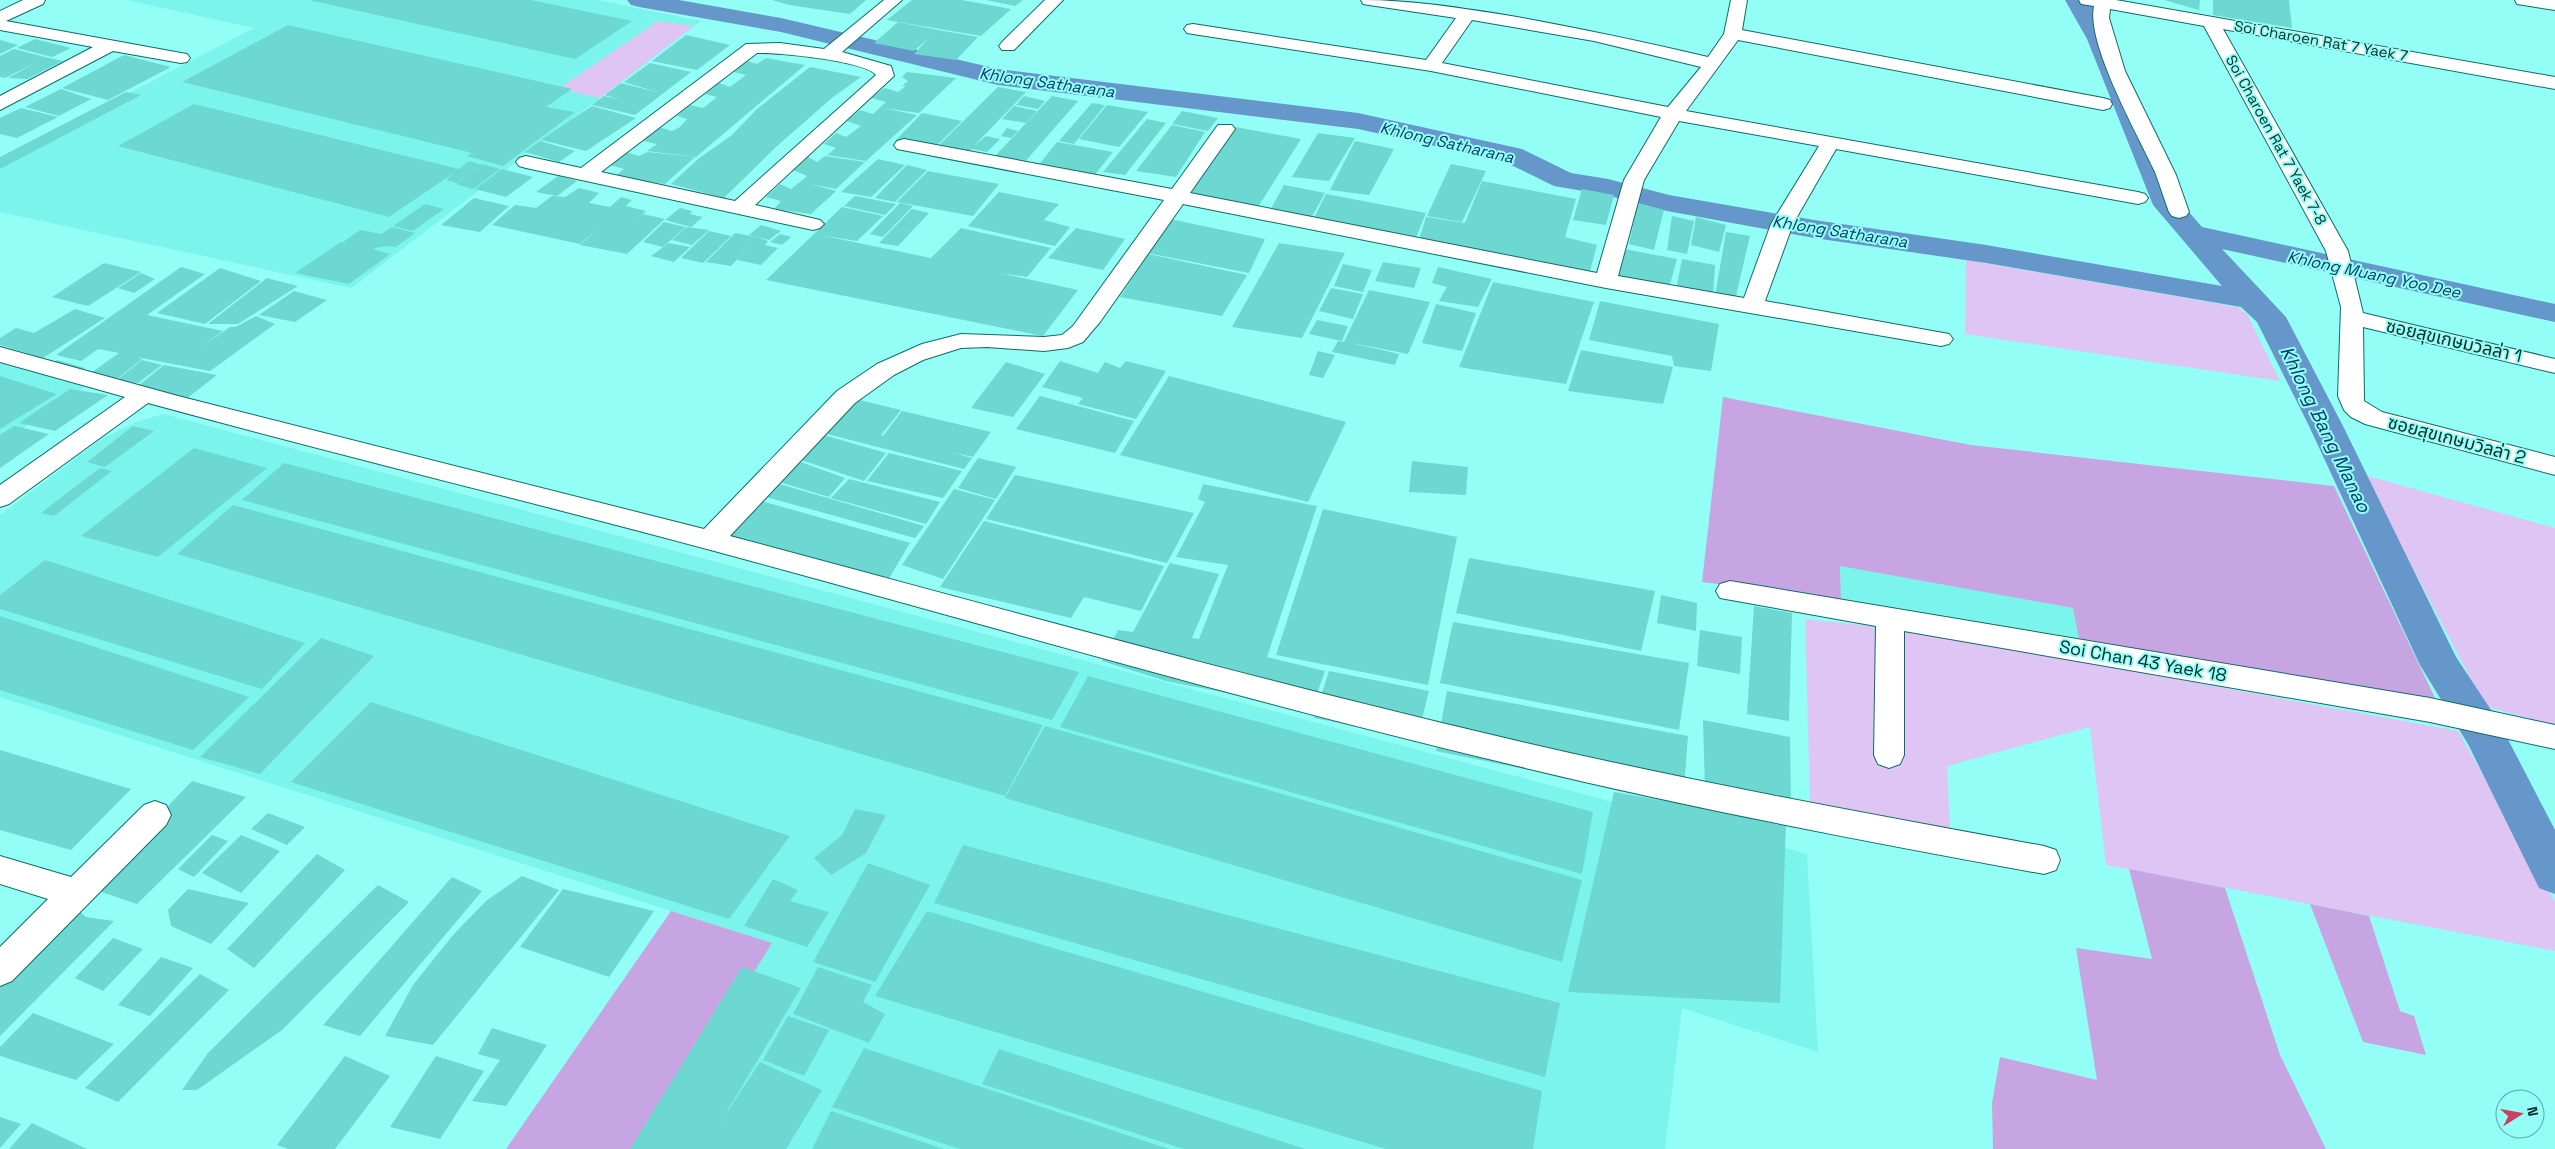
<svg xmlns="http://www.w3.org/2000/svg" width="2555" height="1149" font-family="'Space Grotesk','Noto Sans Thai',sans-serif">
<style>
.built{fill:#7bf4ec}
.green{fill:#dec5f4}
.forest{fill:#c7a5e3}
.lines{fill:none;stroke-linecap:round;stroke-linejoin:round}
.canal{fill:#6597ca;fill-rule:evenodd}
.building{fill:#6dd8d1}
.minor-casing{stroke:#0d6c68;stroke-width:2}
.minor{fill:#fff;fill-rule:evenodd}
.labels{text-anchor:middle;stroke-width:4;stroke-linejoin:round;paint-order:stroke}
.far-street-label{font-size:15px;fill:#052a28;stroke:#93fef6}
.far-water-label{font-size:16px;font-style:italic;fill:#003b6a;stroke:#93fef6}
.street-label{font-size:18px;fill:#052a28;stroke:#93fef6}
.water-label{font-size:19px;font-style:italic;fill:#003b6a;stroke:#93fef6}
</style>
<rect width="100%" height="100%" fill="#93fef6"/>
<g class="built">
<polygon points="126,0 598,0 701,21 351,288 0,212 0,160 254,28"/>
<polygon points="0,361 85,387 0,444"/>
<polygon points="164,414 1807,854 1818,1052 1682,1008 1665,1149 645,1149 772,943 0,697 0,515 103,438 136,422"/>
<polygon points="1840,566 2074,608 2080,644 1841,600"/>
</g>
<g class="green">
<polygon points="658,21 694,26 600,98 569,91 571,89 561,87"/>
<polygon points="1966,260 2237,307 2247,314 2280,381 1965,334"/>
<polygon points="2364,475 2555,528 2555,726 2485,706"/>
<polygon points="1805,619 1907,630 2458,731 2555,902 2555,951 2106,865 2090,727 1947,766 1950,830 1810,803"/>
</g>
<g class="forest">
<polygon points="1723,397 1971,445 2334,486 2435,698 2080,644 2073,608 1840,566 1841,600 1702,582"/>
<polygon points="2129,869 2225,888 2280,1055 2326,1149 1993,1149 1992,1103 2000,1057 2097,1080 2076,948 2152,959"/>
<polygon points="2310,904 2369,916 2400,1011 2414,1016 2426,1055 2363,1042"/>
<polygon points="671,911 772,943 645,1149 506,1149"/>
</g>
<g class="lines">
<polygon class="canal" points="627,0 679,0 781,18 998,69 1358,113 1522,149 1571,173 1608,179 1669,195 1814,220 1986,245 2222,286 2153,205 2087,39 2065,0 2089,0 2111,39 2180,202 2202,227 2555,304 2555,322 2222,249 2286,317 2343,426 2456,657 2499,722 2555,830 2555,894 2539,888 2468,744 2420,665 2309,426 2257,322 2241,307 1986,263 1814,238 1667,211 1606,195 1554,186 1503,161 1358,129 998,85 781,32 639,7 631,5"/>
</g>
<g class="building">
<polygon points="309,0 531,0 632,21 575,59"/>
<polygon points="772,0 866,0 850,14 789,5"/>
<polygon points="912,0 962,0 1011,9 981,36 887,20"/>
<polygon points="986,0 1023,0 1015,6"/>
<polygon points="2164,0 2200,0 2199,10"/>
<polygon points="2213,0 2289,0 2292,28 2213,15"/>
<polygon points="898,22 938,30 978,37 956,60 914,54 930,37 914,51 874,43"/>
<polygon points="288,25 572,89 546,107 575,112 503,166 467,156 472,153 182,82"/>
<polygon points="686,35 730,45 697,70 652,61"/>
<polygon points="35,39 71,48 52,57 17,48"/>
<polygon points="0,40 18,45 0,54"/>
<polygon points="14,49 45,57 63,61 27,79 8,78 37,62 5,78 0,77 0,56"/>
<polygon points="124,55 171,67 108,100 62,88"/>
<polygon points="766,58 805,65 696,157 647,151 657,144 643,141 659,127 672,131 680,127 687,119 677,116 690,105 703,108 717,97 705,94 719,83 730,87 746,75 734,72 747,61 757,64"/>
<polygon points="650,63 691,72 635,115 592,105 604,96 621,100 605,95 621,83 660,93 624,82"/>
<polygon points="810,67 861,77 833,97 777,146 724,198 671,184 698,159 732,135 757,109"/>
<polygon points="907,72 956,78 919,113 883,108 917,115 866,161 827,155 836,148 824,144 836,133 846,137 861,126 847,121 860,110 873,114 886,102 871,98 885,88 898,92 906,86 902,86 908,81 902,77"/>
<polygon points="998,87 1026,92 974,146 986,136 1000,139 987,152 972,149 967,154 936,148"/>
<polygon points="61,89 91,99 59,116 25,107"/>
<polygon points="126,92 141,95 0,169 0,157"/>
<polygon points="1024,96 1045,101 1038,109 1016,105"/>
<polygon points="1052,96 1078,101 1023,164 993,158"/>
<polygon points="1092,103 1105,105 1074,144 1059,141"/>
<polygon points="194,104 459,169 469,161 481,165 456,183 446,180 455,172 389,217 118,146"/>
<polygon points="1107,105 1148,112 1119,147 1079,139"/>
<polygon points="592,106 636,118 586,151 541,140"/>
<polygon points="1014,106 1037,111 1026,123 1002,119"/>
<polygon points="21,108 58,117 17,138 0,134 0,118"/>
<polygon points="1182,111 1218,118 1208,131 1172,124"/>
<polygon points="922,113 962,121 935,147 895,141"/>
<polygon points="1147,119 1166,123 1125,175 1103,172"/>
<polygon points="1172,125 1205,132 1176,177 1136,171"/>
<polygon points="1235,127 1301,139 1258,207 1187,195"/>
<polygon points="1007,128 1018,131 1011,138 1001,136"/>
<polygon points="1318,133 1355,138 1329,181 1292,177"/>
<polygon points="540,141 575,151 559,162 525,152"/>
<polygon points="1355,141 1394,149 1369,195 1330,190"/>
<polygon points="1057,142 1113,152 1093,177 1038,166"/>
<polygon points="626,152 639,156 648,152 695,157 665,184 615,176 624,169 610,165"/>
<polygon points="825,156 865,162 836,189 811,184 836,191 811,214 774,209 781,201 766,197 780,184 791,189 800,182 807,176 793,170 808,157 817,162"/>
<polygon points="878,159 905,165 871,197 841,192"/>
<polygon points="482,164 500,169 473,189 456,184"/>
<polygon points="1451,164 1486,171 1462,222 1427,216"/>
<polygon points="907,165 927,170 895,202 875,198"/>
<polygon points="502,169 533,177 506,197 475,189"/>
<polygon points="928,171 999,184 973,216 897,202"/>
<polygon points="558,176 577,181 557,196 536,192"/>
<polygon points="1482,181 1576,199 1565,237 1597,245 1589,275 1419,240 1426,217 1465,223"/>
<polygon points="1284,185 1325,193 1310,220 1269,212"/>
<polygon points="579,188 599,193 589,203 610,207 621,197 632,200 626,206 646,211 625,230 643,214 665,219 627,254 580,245 603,224 580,244 492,225 515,205 536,208 552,196 565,197"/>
<polygon points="1582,189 1614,195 1606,225 1573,220"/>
<polygon points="999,192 1059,204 1044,220 1070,227 1055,246 968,226"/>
<polygon points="1326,194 1426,213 1415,240 1313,220"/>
<polygon points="855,196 896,204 885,215 844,206"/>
<polygon points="474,198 509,206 480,232 441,225"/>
<polygon points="900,203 913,206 883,237 870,234"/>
<polygon points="1638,203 1664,210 1654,250 1629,244"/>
<polygon points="425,204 444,209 413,231 393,226"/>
<polygon points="842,207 883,216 857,241 820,235 931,258 961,228 1051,248 1027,277 1000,273 1078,290 1043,336 766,280"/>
<polygon points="680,208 692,211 690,214 703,217 691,227 665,220"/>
<polygon points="912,209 929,213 898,246 879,243"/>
<polygon points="1672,216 1694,221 1687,254 1667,250"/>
<polygon points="1696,217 1726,225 1719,252 1691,245"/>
<polygon points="1170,219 1265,239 1249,273 1147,253"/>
<polygon points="664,222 686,227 663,247 643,242"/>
<polygon points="761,225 781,231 769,240 749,235"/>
<polygon points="392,227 415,233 396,247 385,246 372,249 390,254 349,284 295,273 341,242 348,244 343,242 360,230 381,234"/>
<polygon points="687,227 709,230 692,245 672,240"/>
<polygon points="1076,228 1125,239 1103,270 1048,258"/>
<polygon points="709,231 731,236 703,263 681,258"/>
<polygon points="1726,232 1750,236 1735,300 1715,296"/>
<polygon points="735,233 757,237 768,241 765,245 778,248 761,265 737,260 751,244 731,266 706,262"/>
<polygon points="780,234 791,237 782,245 770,242"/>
<polygon points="669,243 690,247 674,262 651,256"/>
<polygon points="1279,243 1345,253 1302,338 1232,327"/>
<polygon points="1624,249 1677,259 1668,291 1618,280"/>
<polygon points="1148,254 1247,275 1222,316 1120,297"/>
<polygon points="1682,259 1715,265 1713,297 1676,290"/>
<polygon points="1383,262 1421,268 1414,288 1375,281"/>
<polygon points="104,263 141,272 88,306 52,297"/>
<polygon points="1343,264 1372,270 1363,292 1334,286"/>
<polygon points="181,267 205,274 147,315 223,331 200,348 230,327 236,327 256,316 275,324 210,371 136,357 142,359 117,379 91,373 119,353 98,349 81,361 56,355"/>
<polygon points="1438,267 1492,279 1478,307 1439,301 1447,287 1432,283"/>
<polygon points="220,268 261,281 205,324 157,313"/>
<polygon points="141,273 155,279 134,293 118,288"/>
<polygon points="267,278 298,286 238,324 208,324"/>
<polygon points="1493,282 1594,302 1566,384 1459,367"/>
<polygon points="1331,288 1363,294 1353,319 1319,311"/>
<polygon points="1369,290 1430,302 1408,354 1347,342 1399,354 1395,365 1332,352 1338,341 1344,342"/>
<polygon points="294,291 327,300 295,322 259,315"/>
<polygon points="1600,301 1719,324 1711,371 1674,366 1672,356 1589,340"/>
<polygon points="1436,304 1476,313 1462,351 1422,343"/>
<polygon points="75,309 105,318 43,358 0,345 0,338 16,328 34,333"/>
<polygon points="1317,320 1348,326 1342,341 1309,334"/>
<polygon points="1581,350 1673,367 1663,404 1568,391"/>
<polygon points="1318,351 1335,355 1323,378 1309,375"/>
<polygon points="57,360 85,368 68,380 40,372"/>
<polygon points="142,360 162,365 138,383 117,380"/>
<polygon points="1060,361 1098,373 1105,362 1120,368 1126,361 1166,371 1136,419 1078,404 1083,398 1042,387"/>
<polygon points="1006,362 1045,374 1013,417 971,408"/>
<polygon points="164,365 217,375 186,399 139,385"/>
<polygon points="0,376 57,394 0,429"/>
<polygon points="1169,376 1346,422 1308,502 1120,455"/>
<polygon points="70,389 108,395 55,431 19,423"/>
<polygon points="1040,396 1134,421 1115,453 1016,429"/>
<polygon points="851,398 901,410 881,435 883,436 902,411 991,432 973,457 950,452 972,458 964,469 823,433"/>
<polygon points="14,426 49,434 0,468 0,435"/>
<polygon points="133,426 154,431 105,467 87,462"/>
<polygon points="820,434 886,453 864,481 798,459"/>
<polygon points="194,448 267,468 158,557 81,536"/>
<polygon points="889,453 962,471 943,498 867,481"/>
<polygon points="978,458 1016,467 996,499 958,488"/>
<polygon points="795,460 845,478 829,497 776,481"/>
<polygon points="1412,461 1468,467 1466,495 1409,492"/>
<polygon points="284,463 1079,672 1052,720 242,500"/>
<polygon points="100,468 112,471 54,516 41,513"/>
<polygon points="1015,475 1194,513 1167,563 986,519"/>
<polygon points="849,479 940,502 926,524 831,498"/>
<polygon points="776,483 924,526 915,538 766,497"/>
<polygon points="1203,484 1317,506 1267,657 1325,671 1315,699 1252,698 1166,681 1102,661 1118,630 1133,632 1170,563 1219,574 1192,638 1199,639 1228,565 1176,557 1205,502 1198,499"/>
<polygon points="954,489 995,500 943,579 902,565"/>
<polygon points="758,500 910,543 888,580 726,536"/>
<polygon points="233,505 1043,725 1005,796 177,554"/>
<polygon points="1323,509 1457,537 1428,685 1276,655"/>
<polygon points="984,521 1164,566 1141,611 1084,597 1071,618 940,587"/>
<polygon points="1469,558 1655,591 1641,651 1456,613"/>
<polygon points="45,560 305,643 262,689 0,609 0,595"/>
<polygon points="1661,595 1697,603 1696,631 1657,623"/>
<polygon points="1754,606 1792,613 1789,721 1747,714"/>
<polygon points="0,616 249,697 193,750 0,690"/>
<polygon points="1453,622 1689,663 1679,730 1440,683"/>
<polygon points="1700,630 1742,637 1740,674 1697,666"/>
<polygon points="321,638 374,656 260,774 200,757"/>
<polygon points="1329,671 1429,691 1417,739 1314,718"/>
<polygon points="1088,676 1593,812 1582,874 1060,727"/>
<polygon points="1447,691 1688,736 1683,801 1436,751"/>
<polygon points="371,702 790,836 729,919 291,782"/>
<polygon points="1703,720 1790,737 1791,802 1705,790"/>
<polygon points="1045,726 1582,880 1562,962 1005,798"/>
<polygon points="0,750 131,789 71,850 0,830"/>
<polygon points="192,781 246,797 137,904 90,888"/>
<polygon points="1614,792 1786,822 1780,1003 1568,992"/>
<polygon points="855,809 886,815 866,853 831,875 814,858 842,835"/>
<polygon points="268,813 305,827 287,845 251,829"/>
<polygon points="212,835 228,841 194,877 178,869"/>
<polygon points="241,835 280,851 241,893 202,873"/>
<polygon points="963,845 1560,1003 1545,1077 934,903"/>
<polygon points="317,854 345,870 254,968 227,949"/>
<polygon points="868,863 930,885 875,982 813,962"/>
<polygon points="522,876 559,890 433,1045 385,1036 413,985 453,935 486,901"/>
<polygon points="452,877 482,891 360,1036 323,1025"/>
<polygon points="773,879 798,890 790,901 829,912 807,947 744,926"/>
<polygon points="378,885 409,902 282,1030 197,1090 182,1090 208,1053"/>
<polygon points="188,889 227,898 249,903 211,944 171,926 168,910"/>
<polygon points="563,889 654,911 609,977 520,947"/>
<polygon points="72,905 86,917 114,921 0,1036 0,972"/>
<polygon points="927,911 1542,1091 1533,1149 1386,1149 875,996"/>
<polygon points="113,938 143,949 103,991 75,978"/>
<polygon points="161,957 193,968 150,1016 118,1005"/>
<polygon points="742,967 801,988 720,1123 760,1062 822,1090 786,1149 630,1149"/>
<polygon points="818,967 872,985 863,1002 885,1014 869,1043 793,1014"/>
<polygon points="200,974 229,990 118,1102 85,1088"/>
<polygon points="33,1013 114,1044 76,1080 0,1056 0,1047"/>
<polygon points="788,1016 829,1030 804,1076 763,1060"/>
<polygon points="492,1028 547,1045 506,1106 472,1101 500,1060 478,1054"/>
<polygon points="864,1048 1169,1149 960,1149 832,1107"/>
<polygon points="999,1049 1305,1149 1184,1149 982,1084"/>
<polygon points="345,1056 390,1076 335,1149 288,1149 277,1145"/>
<polygon points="436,1056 484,1071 440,1139 390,1127"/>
<polygon points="831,1111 944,1149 812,1149"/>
<polygon points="0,1117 21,1124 0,1148"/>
<polygon points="32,1123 87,1149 9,1149"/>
</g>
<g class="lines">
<defs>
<g id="minor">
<polygon points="23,0 45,0 43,4 6,21 181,53 187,54 190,58 187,62 181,63 113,51 0,110 0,96 93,47 0,30 0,11"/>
<path d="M884,0h18l-60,52 49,14 3,10 -139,129 65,15 4,4 -4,4 -7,2 -287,-62 -7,-2 -3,-4 3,-4 7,-2 55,12 165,-124 34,-1 44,6zM757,53c19,-1 109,8 119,22l-141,126 -134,-29z"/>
<polygon points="1045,0 1063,0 1014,50 1002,50 999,46 1002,42"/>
<path d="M1361,0c51,0 100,8 150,16 67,12 132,26 197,41l16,-23 7,-34h16l-5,30 361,68 7,2 2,4 -2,4 -7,2 -365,-70 -52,71 452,81 7,2 3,4 -3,4 -7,2 -302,-55 -43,75 -28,77 184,33 4,5 -4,5 -8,2 -335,-58 -423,-84 -83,118 -17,20 -15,6 -24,3 -57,-4 -26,1 -38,12 -29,15 -39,28 -125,133c258,69 515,141 775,202 178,42 358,75 539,108l12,4 4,10 -4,10 -12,4c-180,-33 -360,-67 -539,-111 -264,-63 -524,-140 -787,-211 -189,-51 -380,-97 -570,-149l-139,101 -9,3v-22l125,-88 -125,-35v-15l178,49 526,133 133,-138 40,-27 45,-20 39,-10 83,3 18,-2 11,-9 91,-126 -267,-51 -3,-4 3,-4 7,-2 268,50 46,-64h14l3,4 -45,64 407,80 27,-93 37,-63 -230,-46 -238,-37 -6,-1 -3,-4 3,-4 6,-1 233,36 30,-42 -87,-13 -6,-1zM1472,20l122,21 107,26 -33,40 -226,-44zM1679,121l140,25 -48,78 -27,74 -126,-22 26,-96z"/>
<path d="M2079,0h37l439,77v12l-332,-60 125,222 15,62 192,46v14l-192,-46 1,74 18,11 173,45v18l-190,-51 -14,-7 -7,-7 -6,-14 3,-89 -15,-56 -122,-225 -94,-17 -1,9 16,53 51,104 13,37 -3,4 -7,2 -7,-2 -3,-4c-5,-13 -9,-27 -14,-40 -17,-37 -69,-128 -61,-166l-13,-2z"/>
<polygon points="2515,0 2555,0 2555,10 2517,4"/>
<polygon points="1730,581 2430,698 2555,725 2555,749 2430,722 1904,631 1904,755 1900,764 1889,768 1878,764 1874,755 1876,626 1720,598 1716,591 1720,584"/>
<polygon points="155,801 166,805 171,815 166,825 12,981 0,986 0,947 48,899 0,884 0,856 71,877 144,805"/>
</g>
</defs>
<use href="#minor" class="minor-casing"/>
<use href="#minor" class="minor"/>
</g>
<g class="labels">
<g class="far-street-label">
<text transform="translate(2321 41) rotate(10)" y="5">Soi Charoen Rat 7 Yaek 7</text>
<text transform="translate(2276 140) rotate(61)" y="5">Soi Charoen Rat 7 Yaek 7-8</text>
</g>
<g class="far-water-label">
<text transform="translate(1047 82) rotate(8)" y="6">Khlong Satharana</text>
<text transform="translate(1447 142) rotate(13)" y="6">Khlong Satharana</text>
<text transform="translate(1840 231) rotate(9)" y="6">Khlong Satharana</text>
<text transform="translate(2374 274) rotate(12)" y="6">Khlong Muang Yoo Dee</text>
</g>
<g class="street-label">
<text transform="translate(2454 341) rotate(13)" y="6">ซอยสุขเกษมวิลล่า 1</text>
<text transform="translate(2457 440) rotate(15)" y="6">ซอยสุขเกษมวิลล่า 2</text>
<text transform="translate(2143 661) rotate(10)" y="6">Soi Chan 43 Yaek 18</text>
</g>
<g class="water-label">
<text transform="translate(2326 429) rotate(64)" y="7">Khlong Bang Manao</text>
</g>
</g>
<g transform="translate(2520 1114) rotate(79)"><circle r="24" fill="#93fef6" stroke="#5aa9a4"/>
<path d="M0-4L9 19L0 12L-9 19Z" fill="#cd3e63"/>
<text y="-8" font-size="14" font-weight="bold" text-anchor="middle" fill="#052a28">N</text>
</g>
</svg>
